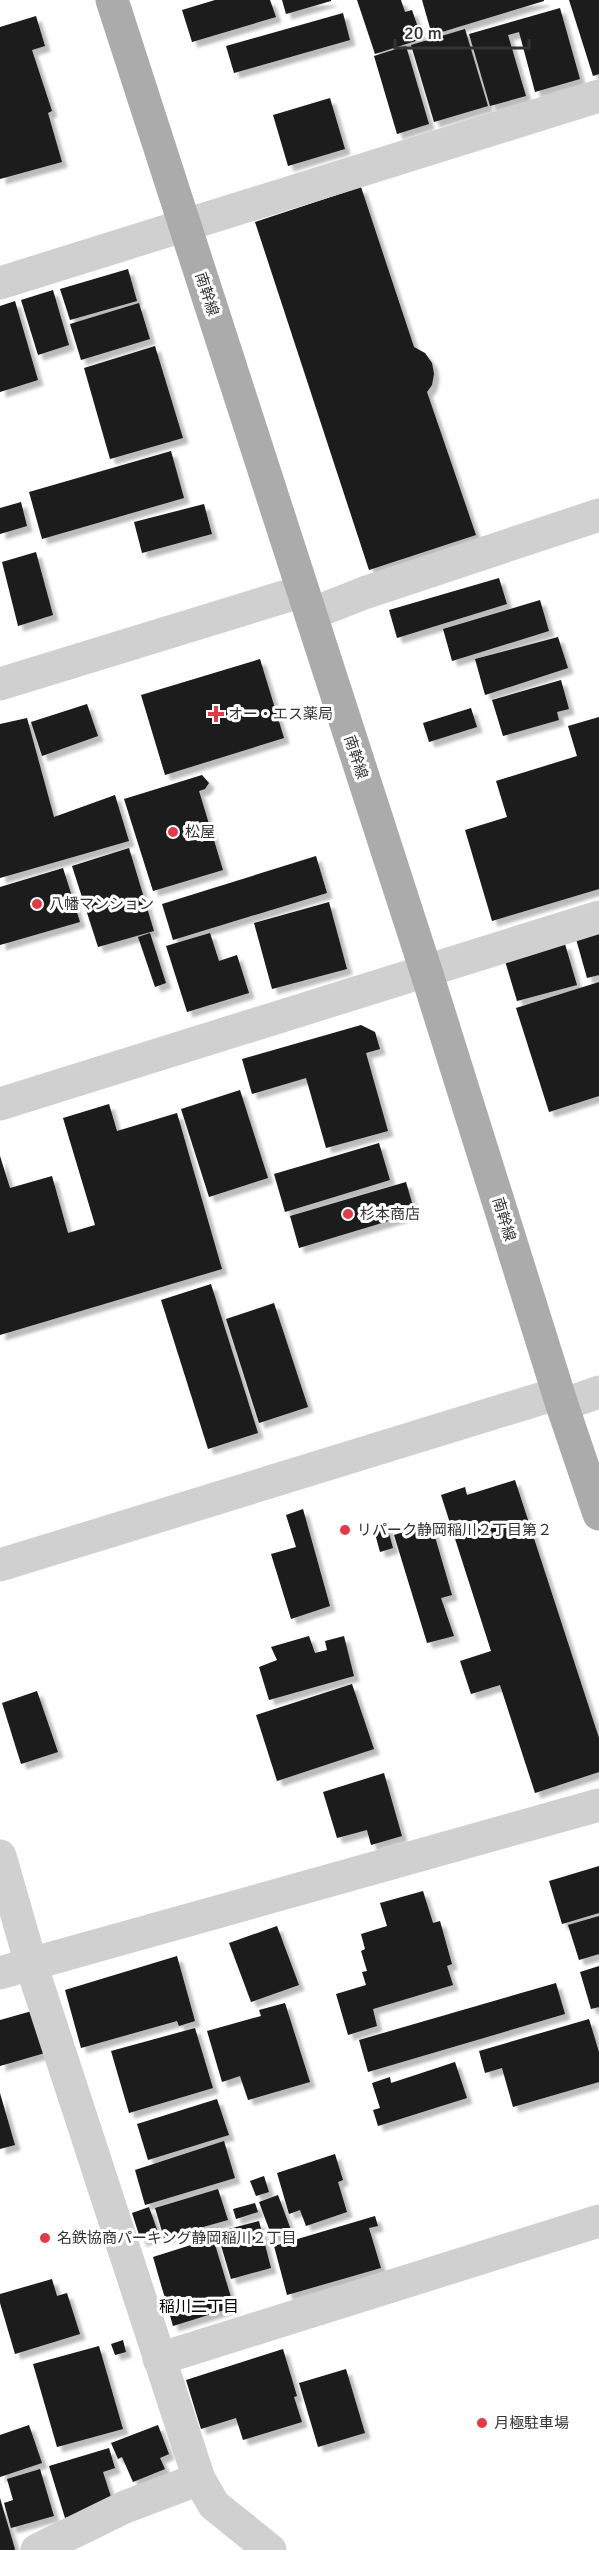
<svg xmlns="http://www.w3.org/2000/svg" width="599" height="2550" font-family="Signika,'Noto Sans JP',sans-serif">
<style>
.building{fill:#1a1a1a;filter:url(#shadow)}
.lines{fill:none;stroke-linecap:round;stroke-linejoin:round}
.minor{stroke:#d0d0d0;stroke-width:33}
.major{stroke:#ababab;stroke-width:33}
.poi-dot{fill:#e63946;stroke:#fff;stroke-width:2}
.labels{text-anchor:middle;stroke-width:6;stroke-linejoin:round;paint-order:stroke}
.street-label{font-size:15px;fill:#333;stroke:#fff}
.poi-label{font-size:15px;fill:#333;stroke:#fff;text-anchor:start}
.neighbourhood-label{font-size:16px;fill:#000;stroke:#fff}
</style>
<defs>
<filter id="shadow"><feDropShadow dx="5.5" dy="5.5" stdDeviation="1.5" flood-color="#0004"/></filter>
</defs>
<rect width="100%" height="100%" fill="#fff"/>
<g class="building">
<polygon points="215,0 270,0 276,17 192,42 182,10"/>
<polygon points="282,0 331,0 331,1 286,14"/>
<polygon points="357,0 401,0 405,12 412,10 422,39 375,54"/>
<polygon points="422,0 544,0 544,1 432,35"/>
<polygon points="569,0 599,0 599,74 593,76"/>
<polygon points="560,8 580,79 535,92 519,32 508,35 526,96 490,106 469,34"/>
<polygon points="343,13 350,40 234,73 226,46"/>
<polygon points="36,16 45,46 32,50 52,111 48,113 62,162 0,179 0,27"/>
<polygon points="465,29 488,106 434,122 411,45"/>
<polygon points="406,46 429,124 397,134 374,56"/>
<polygon points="330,98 345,149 288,166 273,115"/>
<polygon points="361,187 414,347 425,353 432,363 434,374 432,385 427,392 476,535 369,570 255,222"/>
<polygon points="128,269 137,301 70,320 60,289"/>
<polygon points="53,290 69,345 38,355 21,300"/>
<polygon points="15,301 38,380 0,392 0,306"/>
<polygon points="139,303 150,339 81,360 70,324"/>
<polygon points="155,346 183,438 110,459 84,368"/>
<polygon points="171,451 184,498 42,539 29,492"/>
<polygon points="21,502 27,526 0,534 0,508"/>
<polygon points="204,504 212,534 142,553 134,522"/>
<polygon points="36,552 53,615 18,626 2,562"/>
<polygon points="499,578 507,604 397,638 389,610"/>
<polygon points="540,600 549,631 452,661 443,629"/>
<polygon points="558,637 568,668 485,695 475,659"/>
<polygon points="260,659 284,738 165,775 141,695"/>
<polygon points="561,680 569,709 557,712 559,720 503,736 492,700"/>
<polygon points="87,704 98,736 42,756 31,722"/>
<polygon points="471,708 477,727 429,742 423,723"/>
<polygon points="599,717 599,889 492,921 465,830 507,817 496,781 577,756 568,726"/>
<polygon points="27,718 54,817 115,795 129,841 0,878 0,724"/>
<polygon points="202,775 209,783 205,789 199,791 223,870 153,891 124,799"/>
<polygon points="129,848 154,931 98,947 72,866"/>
<polygon points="316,856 327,893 173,940 162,904"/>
<polygon points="63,868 80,922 0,945 0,887"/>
<polygon points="329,902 347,969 272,989 254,923"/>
<polygon points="150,933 166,983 155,987 138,937"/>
<polygon points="210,933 219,961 237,955 249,993 187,1012 166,946"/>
<polygon points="599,933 599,975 587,978 576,939"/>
<polygon points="565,944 577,985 517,1001 505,961"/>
<polygon points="599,982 599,1096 549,1112 516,1008"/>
<polygon points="361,1025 375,1032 380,1049 366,1053 388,1131 326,1148 306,1078 252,1094 242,1059"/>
<polygon points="240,1090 268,1178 209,1197 181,1109"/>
<polygon points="109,1104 117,1131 177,1113 222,1269 0,1335 0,1156 10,1188 52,1176 68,1233 95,1225 63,1118"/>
<polygon points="379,1143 390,1180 285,1212 274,1174"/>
<polygon points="406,1182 415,1213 299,1248 290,1216"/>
<polygon points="211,1284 258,1433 208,1449 161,1300"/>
<polygon points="274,1303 308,1407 259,1423 226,1319"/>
<polygon points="515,1480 599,1738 599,1772 535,1793 500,1685 471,1694 460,1661 491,1651 441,1495 465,1487 467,1495"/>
<polygon points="303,1509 330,1606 291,1619 271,1554 296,1547 286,1515"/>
<polygon points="431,1523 452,1595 441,1598 454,1636 427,1643 394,1535"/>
<polygon points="387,1526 393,1548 380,1552 374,1530"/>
<polygon points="309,1636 315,1653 327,1650 325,1641 344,1636 354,1676 269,1700 259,1667 277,1660 271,1647"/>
<polygon points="352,1684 374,1749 277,1781 256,1715"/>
<polygon points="37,1691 58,1752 21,1764 2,1703"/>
<polygon points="384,1773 402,1836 371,1845 367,1830 337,1838 323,1792"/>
<polygon points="599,1866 599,1913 562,1924 549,1881"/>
<polygon points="423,1891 433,1923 440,1921 452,1964 447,1966 453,1985 373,2009 377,2026 348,2035 336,1994 366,1985 362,1972 367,1971 361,1951 365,1949 361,1934 387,1926 380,1903"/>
<polygon points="599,1916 599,1954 579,1960 568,1925"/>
<polygon points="277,1926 299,1985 251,2002 229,1943"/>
<polygon points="177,1956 195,2021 179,2026 177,2021 81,2048 65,1990"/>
<polygon points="599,1966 599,2007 591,2009 580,1972"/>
<polygon points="556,1983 565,2014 368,2072 359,2040"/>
<polygon points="285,2003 310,2082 248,2100 240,2076 222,2082 207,2031 261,2016 259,2010"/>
<polygon points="32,2011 45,2053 0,2066 0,2020"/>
<polygon points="589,2019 599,2052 599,2082 513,2107 502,2068 485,2073 479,2051"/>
<polygon points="195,2028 213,2088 129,2113 111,2051"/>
<polygon points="455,2062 467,2098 378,2126 373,2110 380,2108 372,2083 390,2077 391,2083"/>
<polygon points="0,2093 15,2145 0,2149"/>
<polygon points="217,2099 229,2135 148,2160 137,2124"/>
<polygon points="224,2141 235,2178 145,2205 135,2170"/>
<polygon points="335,2154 343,2180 338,2182 347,2212 306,2226 300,2210 289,2214 277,2173"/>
<polygon points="264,2176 269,2192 256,2196 250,2181"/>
<polygon points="218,2189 228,2220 164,2238 155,2208"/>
<polygon points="278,2195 291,2230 272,2237 259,2202"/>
<polygon points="255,2203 258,2212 236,2219 233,2209"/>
<polygon points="149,2207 159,2235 141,2241 132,2213"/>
<polygon points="375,2216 378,2226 369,2228 381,2268 287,2295 274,2246"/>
<polygon points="259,2221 271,2268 231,2279 217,2232"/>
<polygon points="213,2238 234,2307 173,2326 153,2257"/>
<polygon points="52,2279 57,2296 67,2293 80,2334 15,2354 0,2303 0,2294"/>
<polygon points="123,2340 126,2352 115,2355 111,2344"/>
<polygon points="99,2346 123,2429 57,2447 33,2364"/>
<polygon points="283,2349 297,2396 294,2397 302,2422 243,2440 236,2418 201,2429 186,2380"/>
<polygon points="346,2369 365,2433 318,2447 299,2383"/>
<polygon points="29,2425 42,2463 0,2477 0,2435"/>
<polygon points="158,2425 169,2454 160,2458 165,2469 133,2482 122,2457 118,2459 111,2443"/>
<polygon points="109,2448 115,2468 103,2472 113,2503 65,2518 49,2466"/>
<polygon points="40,2469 54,2516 11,2528 4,2503 13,2500 7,2479"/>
<polygon points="0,2498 15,2549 14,2550 0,2550"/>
</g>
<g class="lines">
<g class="minor">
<polyline points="0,283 599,96"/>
<polyline points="311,614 364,593 599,515"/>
<polyline points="0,684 303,591"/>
<polyline points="0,1104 599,917"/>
<polyline points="562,1405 599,1392"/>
<polyline points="0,1565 559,1393"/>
<polyline points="0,1856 31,1964 0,1973"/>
<polyline points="159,2359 599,2221"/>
<polyline points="37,2550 125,2507 199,2479"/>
<polyline points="270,2550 214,2505 199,2479 31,1964 599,1805"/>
</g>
<polyline class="major" points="112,0 426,971 562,1405 599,1514"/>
</g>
<g class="poi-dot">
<path d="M213 705h6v6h6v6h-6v6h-6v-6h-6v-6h6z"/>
<circle cx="173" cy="832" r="6"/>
<circle cx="37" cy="904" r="6"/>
<circle cx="348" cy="1214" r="6"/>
<circle cx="345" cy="1530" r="6"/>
<circle cx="45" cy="2238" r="6"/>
<circle cx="482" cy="2423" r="6"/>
</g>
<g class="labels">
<g class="street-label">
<text transform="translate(207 294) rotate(72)" y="5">南幹線</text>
<text transform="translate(356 757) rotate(72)" y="5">南幹線</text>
<text transform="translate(504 1219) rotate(73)" y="5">南幹線</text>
</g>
<g class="poi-label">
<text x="228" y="719">オー・エス薬局</text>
<text x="185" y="837">松屋</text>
<text x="49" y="909">八幡マンション</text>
<text x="360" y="1219">杉本商店</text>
<text x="357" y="1535">リパーク静岡稲川２丁目第２</text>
<text x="57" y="2243">名鉄協商パーキング静岡稲川２丁目</text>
<text x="494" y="2428">月極駐車場</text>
</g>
<g class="neighbourhood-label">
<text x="199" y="2312">稲川二丁目</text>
</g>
</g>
<path d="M395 39v9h134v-9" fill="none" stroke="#333333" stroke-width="3"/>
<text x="404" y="39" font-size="18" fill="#333333" stroke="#ffffff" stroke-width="4.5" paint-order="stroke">20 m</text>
</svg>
